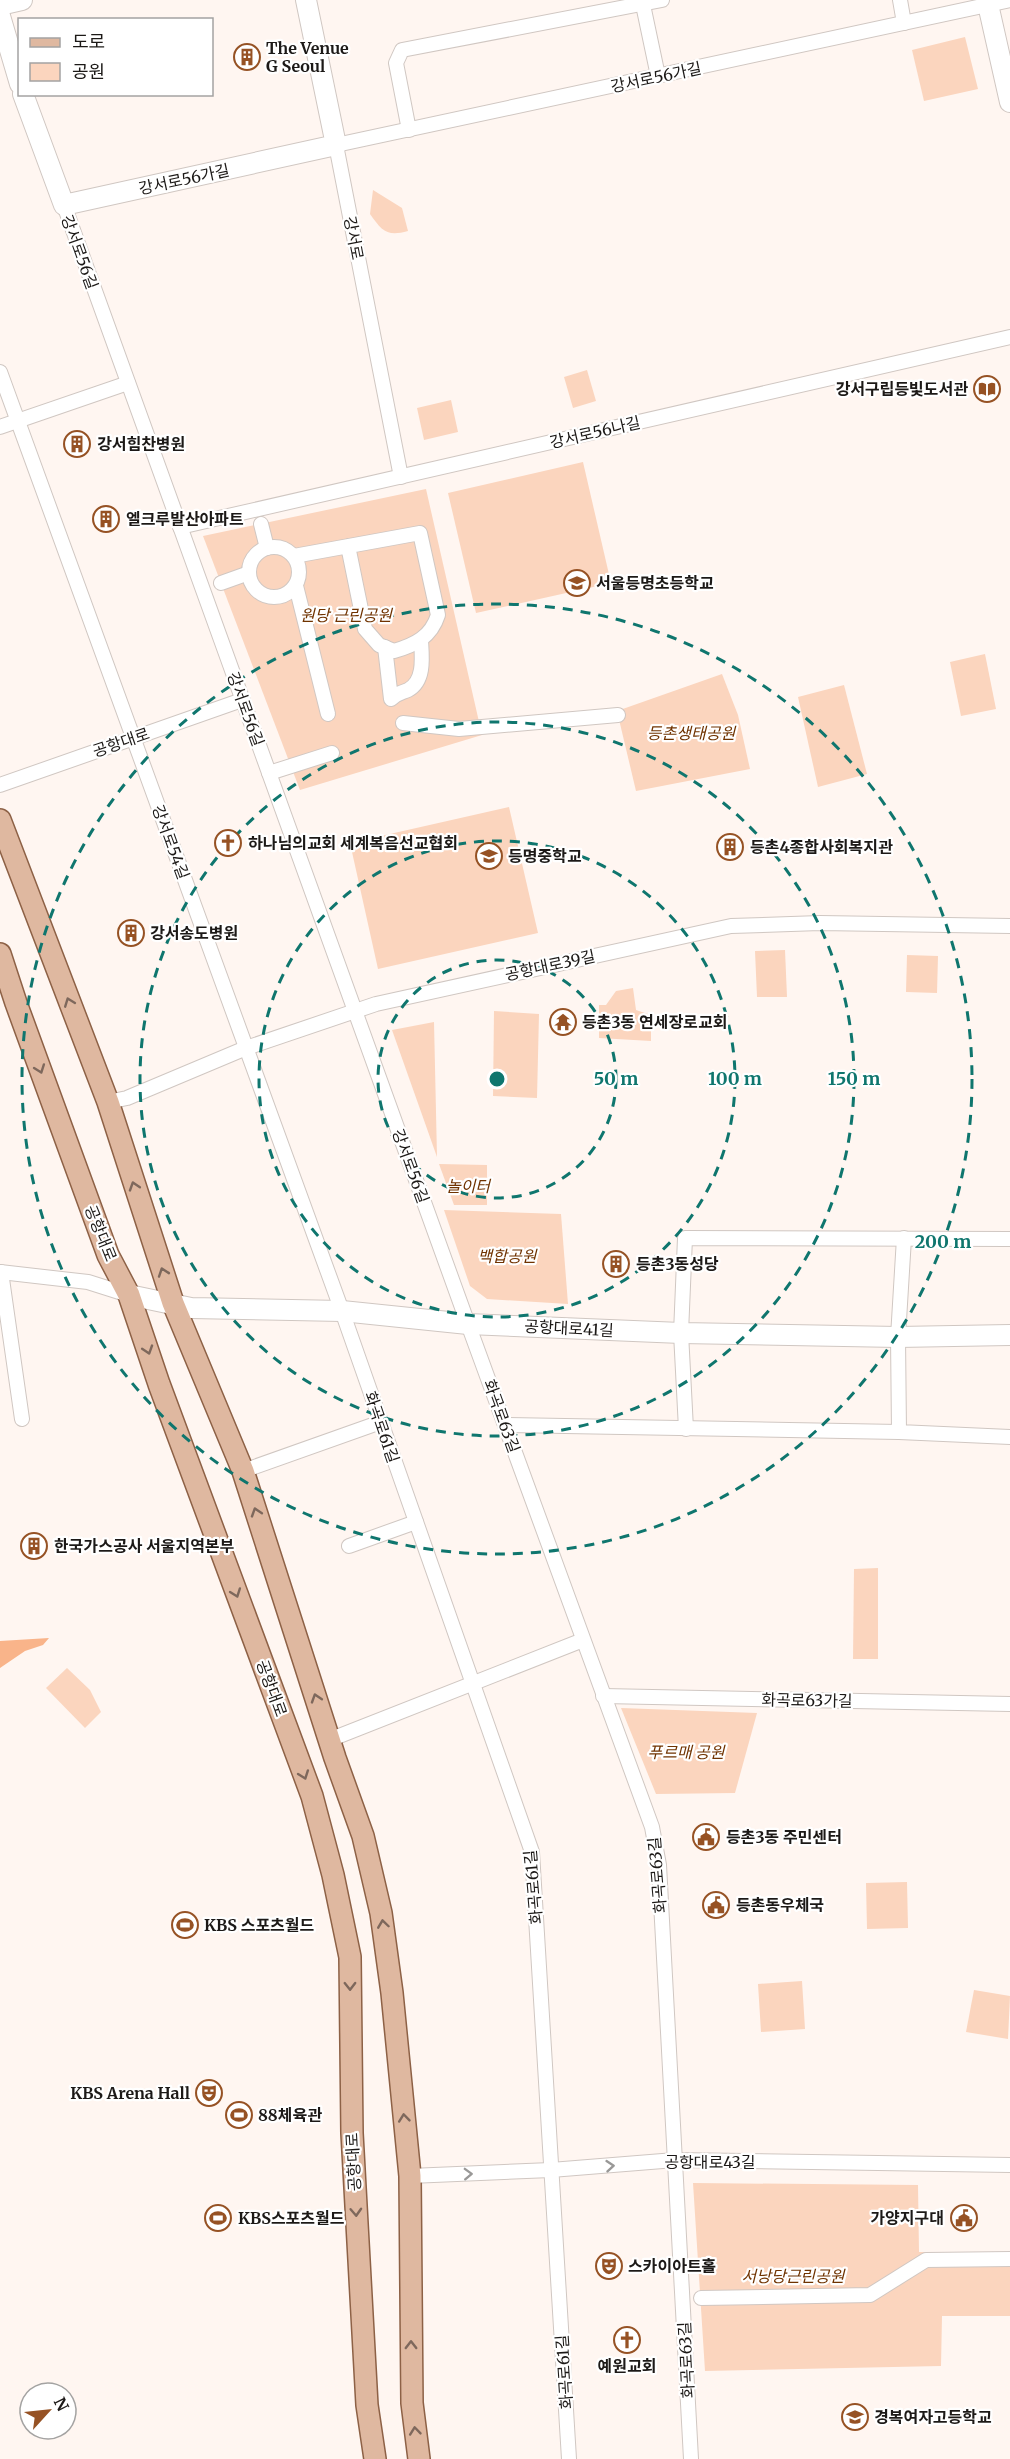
<svg xmlns="http://www.w3.org/2000/svg" width="1010" height="2459" font-family="Merriweather,'Noto Sans KR',serif">
<style>
.green{fill:#fbd5be}
.forest{fill:#f9b48a}
.lines{fill:none;stroke-linecap:round;stroke-linejoin:round}
.street-casing{stroke:#d0c7c2;stroke-width:16}
.secondary-casing{stroke:#d0c7c2;stroke-width:22}
.primary-casing{stroke:#8d6146;stroke-width:24}
.street{stroke:#fff;stroke-width:14}
.secondary{stroke:#fff;stroke-width:20}
.primary{stroke:#dfb8a0;stroke-width:21}
.oneway{stroke:#7e685c}
.oneway2{stroke:#999897}
.ring{fill:none;stroke:#0f766e;stroke-width:3;stroke-dasharray:10 8}
.labels{text-anchor:middle;stroke-width:4.5;stroke-linejoin:round;paint-order:stroke}
.poi-label{font-size:16px;font-weight:bold;fill:#1c1917;stroke:#fff;text-anchor:start}
.street-label{font-size:16px;fill:#1c1917;stroke:#fff}
.park-label{font-size:16px;font-style:italic;fill:#703300;stroke:#fff}
.centre{fill:#0f766e;stroke:#fff;stroke-width:3}
.ring-label{font-size:18px;text-anchor:middle;font-weight:bold;fill:#0f766e;stroke:#fff;stroke-width:4.5;stroke-linejoin:round;paint-order:stroke}
</style>
<rect width="100%" height="100%" fill="#fff6f1"/>
<g class="green">
<polygon points="965,37 978,89 924,101 912,50"/>
<path d="M373,190l29,18 6,23c-21,6 -26,0 -38,-17z"/>
<polygon points="587,370 596,401 573,408 564,377"/>
<polygon points="451,400 458,432 424,440 417,408"/>
<polygon points="583,462 611,583 476,613 448,493"/>
<polygon points="426,489 482,735 300,790 203,536"/>
<polygon points="985,654 996,709 961,716 950,662"/>
<polygon points="722,674 738,715 750,769 636,791 617,711"/>
<polygon points="844,685 867,774 818,787 798,697"/>
<polygon points="509,807 538,933 378,969 350,843"/>
<polygon points="785,950 787,997 757,997 755,951"/>
<polygon points="907,955 938,956 937,993 906,992"/>
<polygon points="633,988 636,1010 651,1015 651,1041 599,1038 599,1005 606,1005 616,991"/>
<polygon points="494,1011 539,1014 537,1098 493,1096"/>
<polygon points="434,1022 437,1157 392,1030"/>
<polygon points="439,1164 487,1165 487,1205 454,1205"/>
<polygon points="444,1210 561,1214 568,1304 487,1299 470,1286"/>
<polygon points="878,1568 878,1659 853,1659 854,1569"/>
<polygon points="67,1668 90,1690 101,1712 85,1728 46,1688"/>
<polygon points="621,1708 757,1713 735,1793 656,1794"/>
<polygon points="907,1882 908,1928 867,1929 866,1883"/>
<polygon points="802,1981 805,2029 761,2032 758,1984"/>
<polygon points="974,1990 1010,1996 1008,2039 966,2032"/>
<polygon points="693,2183 918,2185 919,2252 1010,2252 1010,2316 942,2316 941,2366 705,2371"/>
</g>
<polygon class="forest" points="49,1638 43,1645 25,1651 0,1668 0,1641"/>
<g class="lines">
<defs>
<g id="street">
<polyline points="642,0 658,76"/>
<polyline points="900,0 904,23"/>
<polyline points="409,130 396,63 402,50 662,0"/>
<polyline points="64,205 468,1324 652,1827 659,1865 691,2459"/>
<polyline points="0,372 342,1311 532,1852 569,2459"/>
<polyline points="0,427 128,383"/>
<polyline points="401,477 336,145 1010,0"/>
<polyline points="261,524 267,548"/>
<polyline points="180,527 1010,337"/>
<circle cx="274" cy="572" r="25"/>
<path d="M294,556l126,-23 18,82c-7,22 -23,30 -44,36l-15,-6 -14,-16 -17,-83"/>
<polyline points="221,583 249,573"/>
<polyline points="296,586 328,714"/>
<path d="M385,647l6,52c6,-6 10,-6 17,-9 17,-9 14,-33 13,-49"/>
<polyline points="403,723 459,729 618,715"/>
<polyline points="269,773 332,753"/>
<polyline points="0,785 242,700"/>
<polyline points="108,1102 127,1098 246,1048 376,1004 731,926 820,923 1010,926"/>
<polyline points="904,1238 898,1337 899,1432 1010,1437"/>
<polyline points="0,1272 88,1282 129,1295"/>
<polyline points="1,1272 22,1419"/>
<polyline points="505,1425 899,1432"/>
<polyline points="686,1429 681,1333 685,1238 1010,1239"/>
<polyline points="243,1471 381,1422"/>
<polyline points="349,1546 416,1522"/>
<polyline points="603,1696 1010,1704"/>
<polyline points="329,1740 583,1640"/>
<polyline points="410,2176 551,2170 675,2160 1010,2165"/>
<polyline points="701,2298 870,2295 926,2260 1010,2259"/>
</g>
<g id="secondary">
<polyline points="987,0 1010,102"/>
<polyline points="0,5 22,0"/>
<polyline points="0,16 20,84"/>
<polyline points="23,94 64,205 336,145 306,0"/>
<polyline points="129,1295 191,1308 342,1311 468,1324 681,1333 898,1337 1010,1335"/>
</g>
<g id="primary">
<polyline points="0,820 108,1102 173,1303 243,1471 335,1758 363,1836 381,1913 392,1993 410,2176 412,2403 419,2459"/>
<polyline points="0,954 16,1003 108,1255 129,1295 159,1384 312,1796 333,1875 350,1957 352,2133 367,2405 375,2459"/>
</g>
</defs>
<use href="#street" class="street-casing"/>
<use href="#secondary" class="secondary-casing"/>
<use href="#primary" class="primary-casing"/>
<use href="#street" class="street"/>
<use href="#secondary" class="secondary"/>
<use href="#primary" class="primary"/>
</g>
<defs><path id="oneway-chevron" d="M-2-3.5L2.5 0L-2 3.5" fill="none" stroke-width="1.6" stroke-linecap="round" stroke-linejoin="round" transform="scale(1.5)"/></defs>
<g class="oneway">
<use href="#oneway-chevron" transform="translate(69 1002) rotate(-111)"/>
<use href="#oneway-chevron" transform="translate(40 1069) rotate(70)"/>
<use href="#oneway-chevron" transform="translate(134 1186) rotate(-108)"/>
<use href="#oneway-chevron" transform="translate(163 1272) rotate(-109)"/>
<use href="#oneway-chevron" transform="translate(148 1350) rotate(72)"/>
<use href="#oneway-chevron" transform="translate(256 1512) rotate(-108)"/>
<use href="#oneway-chevron" transform="translate(236 1593) rotate(70)"/>
<use href="#oneway-chevron" transform="translate(316 1698) rotate(-108)"/>
<use href="#oneway-chevron" transform="translate(304 1775) rotate(70)"/>
<use href="#oneway-chevron" transform="translate(383 1924) rotate(-98)"/>
<use href="#oneway-chevron" transform="translate(350 1986) rotate(89)"/>
<use href="#oneway-chevron" transform="translate(404 2118) rotate(-96)"/>
<use href="#oneway-chevron" transform="translate(356 2212) rotate(87)"/>
<use href="#oneway-chevron" transform="translate(411 2345) rotate(-90)"/>
<use href="#oneway-chevron" transform="translate(415 2431) rotate(-96)"/>
</g>
<g class="oneway2">
<use href="#oneway-chevron" transform="translate(610 2166) rotate(-5)"/>
<use href="#oneway-chevron" transform="translate(468 2174) rotate(-2)"/>
</g>
<g class="ring">
<circle cx="497" cy="1079" r="119"/>
<circle cx="497" cy="1079" r="238"/>
<circle cx="497" cy="1079" r="357"/>
<circle cx="497" cy="1079" r="475"/>
</g>
<defs>
<symbol id="building-ring" viewBox="-11 -11 22 22"><circle r="9.5" fill="#fff" stroke="#965224" stroke-width="1.5"/><path d="M-4-6H4V6H1V3H-1V6H-4ZM-2.5-4.3h1.7v1.8h-1.7ZM.8-4.3h1.7v1.8H.8ZM-2.5-1h1.7V.8h-1.7ZM.8-1h1.7V.8H.8Z" fill="#965224"/></symbol>
<symbol id="library-ring" viewBox="-11 -11 22 22"><circle r="9.5" fill="#fff" stroke="#965224" stroke-width="1.5"/><path d="M-6-4Q-3-5.5-.7-3.5V5Q-3 3-6 4ZM6-4Q3-5.5 .7-3.5V5Q3 3 6 4Z" fill="#965224"/></symbol>
<symbol id="school-ring" viewBox="-11 -11 22 22"><circle r="9.5" fill="#fff" stroke="#965224" stroke-width="1.5"/><path d="M0-5L7-2L0 1L-7-2ZM-4 1L0 2.5L4 1V4Q0 6-4 4Z" fill="#965224"/></symbol>
<symbol id="church-ring" viewBox="-11 -11 22 22"><circle r="9.5" fill="#fff" stroke="#965224" stroke-width="1.5"/><path d="M-1.2-6h2.4v3.5h3.3v2.4h-3.3V6h-2.4V-.1h-3.3v-2.4h3.3Z" fill="#965224"/></symbol>
<symbol id="temple-ring" viewBox="-11 -11 22 22"><circle r="9.5" fill="#fff" stroke="#965224" stroke-width="1.5"/><path d="M0-6L5-2H3V0L6.5 2.5H4V6H1.5V3h-3V6H-4V2.5H-6.5L-3 0V-2H-5Z" fill="#965224"/></symbol>
<symbol id="civic-ring" viewBox="-11 -11 22 22"><circle r="9.5" fill="#fff" stroke="#965224" stroke-width="1.5"/><path d="M-.6-6.5H3V-4.5H.6V-3L4-1V1h2V6H-6V1h2V-1L-.6-3ZM-1.2 2.5V6h2.4V2.5Z" fill="#965224"/></symbol>
<symbol id="stadium-ring" viewBox="-11 -11 22 22"><circle r="9.5" fill="#fff" stroke="#965224" stroke-width="1.5"/><path d="M0-5a6.5 5 0 1 0 0 10a6.5 5 0 1 0 0-10ZM-3.5-1.8h7v3.6h-7Z" fill="#965224"/></symbol>
<symbol id="theatre-ring" viewBox="-11 -11 22 22"><circle r="9.5" fill="#fff" stroke="#965224" stroke-width="1.5"/><path d="M-5-5.5Q0-4 5-5.5V0Q5 5 0 6Q-5 5-5 0ZM-3.3-2.5H-1v1.5H-3.3ZM1-2.5H3.3v1.5H1ZM-2.8 1Q0 5.5 2.8 1Z" fill="#965224"/></symbol>
</defs>
<g fill-rule="evenodd">
<use href="#building-ring" x="232" y="42" width="30" height="30"/>
<use href="#library-ring" x="972" y="374" width="30" height="30"/>
<use href="#building-ring" x="62" y="429" width="30" height="30"/>
<use href="#building-ring" x="91" y="504" width="30" height="30"/>
<use href="#school-ring" x="562" y="568" width="30" height="30"/>
<use href="#church-ring" x="213" y="828" width="30" height="30"/>
<use href="#building-ring" x="715" y="832" width="30" height="30"/>
<use href="#school-ring" x="474" y="841" width="30" height="30"/>
<use href="#building-ring" x="116" y="918" width="30" height="30"/>
<use href="#temple-ring" x="548" y="1007" width="30" height="30"/>
<use href="#building-ring" x="601" y="1249" width="30" height="30"/>
<use href="#building-ring" x="19" y="1531" width="30" height="30"/>
<use href="#civic-ring" x="691" y="1822" width="30" height="30"/>
<use href="#civic-ring" x="701" y="1890" width="30" height="30"/>
<use href="#stadium-ring" x="170" y="1910" width="30" height="30"/>
<use href="#theatre-ring" x="194" y="2078" width="30" height="30"/>
<use href="#stadium-ring" x="224" y="2100" width="30" height="30"/>
<use href="#stadium-ring" x="203" y="2203" width="30" height="30"/>
<use href="#civic-ring" x="949" y="2203" width="30" height="30"/>
<use href="#theatre-ring" x="594" y="2251" width="30" height="30"/>
<use href="#church-ring" x="612" y="2325" width="30" height="30"/>
<use href="#school-ring" x="840" y="2402" width="30" height="30"/>
</g>
<g class="labels">
<g class="poi-label">
<text x="266" y="54">The Venue<tspan x="266" dy="18">G Seoul</tspan></text>
<text x="968" y="395" text-anchor="end">강서구립등빛도서관</text>
<text x="97" y="450">강서힘찬병원</text>
<text x="126" y="525">엘크루발산아파트</text>
<text x="596" y="589">서울등명초등학교</text>
<text x="248" y="849">하나님의교회 세계복음선교협회</text>
<text x="750" y="853">등촌4종합사회복지관</text>
<text x="508" y="862">등명중학교</text>
<text x="150" y="939">강서송도병원</text>
<text x="582" y="1028">등촌3동 연세장로교회</text>
<text x="636" y="1270">등촌3동성당</text>
<text x="54" y="1552">한국가스공사 서울지역본부</text>
<text x="726" y="1843">등촌3동 주민센터</text>
<text x="736" y="1911">등촌동우체국</text>
<text x="204" y="1931">KBS 스포츠월드</text>
<text x="190" y="2099" text-anchor="end">KBS Arena Hall</text>
<text x="258" y="2121">88체육관</text>
<text x="238" y="2224">KBS스포츠월드</text>
<text x="944" y="2224" text-anchor="end">가양지구대</text>
<text x="628" y="2272">스카이아트홀</text>
<text x="627" y="2372" text-anchor="middle">예원교회</text>
<text x="874" y="2423">경복여자고등학교</text>
</g>
<g class="street-label">
<text transform="translate(656 77) rotate(-12)" y="6">강서로56가길</text>
<text transform="translate(184 179) rotate(-12)" y="6">강서로56가길</text>
<text transform="translate(354 238) rotate(79)" y="6">강서로</text>
<text transform="translate(80 252) rotate(70)" y="6">강서로56길</text>
<text transform="translate(595 432) rotate(-13)" y="6">강서로56나길</text>
<text transform="translate(246 709) rotate(70)" y="6">강서로56길</text>
<text transform="translate(121 742) rotate(-19)" y="6">공항대로</text>
<text transform="translate(171 842) rotate(70)" y="6">강서로54길</text>
<text transform="translate(550 965) rotate(-12)" y="6">공항대로39길</text>
<text transform="translate(411 1166) rotate(70)" y="6">강서로56길</text>
<text transform="translate(101 1233) rotate(68)" y="6">공항대로</text>
<text transform="translate(569 1328) rotate(3)" y="6">공항대로41길</text>
<text transform="translate(502 1416) rotate(70)" y="6">화곡로63길</text>
<text transform="translate(382 1427) rotate(71)" y="6">화곡로61길</text>
<text transform="translate(272 1688) rotate(70)" y="6">공항대로</text>
<text transform="translate(807 1700) rotate(1)" y="6">화곡로63가길</text>
<text transform="translate(657 1875) rotate(-95)" y="6">화곡로63길</text>
<text transform="translate(533 1887) rotate(-95)" y="6">화곡로61길</text>
<text transform="translate(353 2162) rotate(-93)" y="6">공항대로</text>
<text x="710" y="2168">공항대로43길</text>
<text transform="translate(686 2360) rotate(-93)" y="6">화곡로63길</text>
<text transform="translate(564 2372) rotate(-94)" y="6">화곡로61길</text>
</g>
<g class="park-label">
<text x="346" y="621">원당 근린공원</text>
<text x="691" y="739">등촌생태공원</text>
<text x="468" y="1192">놀이터</text>
<text x="507" y="1262">백합공원</text>
<text x="686" y="1758">푸르매 공원</text>
<text x="793" y="2282">서낭당근린공원</text>
</g>
</g>
<circle cx="497" cy="1079" r="9" class="centre"/>
<g class="ring-label">
<text x="616" y="1085">50 m</text>
<text x="735" y="1085">100 m</text>
<text x="854" y="1085">150 m</text>
<text x="943" y="1248">200 m</text>
</g>
<rect x="18" y="18" width="195" height="78" fill="#ffffff" stroke="#a4a3a2" stroke-width="1.5"/>
<rect x="30" y="38" width="30" height="9" fill="#dfb8a0" stroke="#a4a3a2" stroke-width="1.5"/>
<text x="72" y="48" font-size="18" fill="#1c1917">도로</text>
<rect x="30" y="63" width="30" height="18" fill="#fbd5be" stroke="#a4a3a2" stroke-width="1.5"/>
<text x="72" y="78" font-size="18" fill="#1c1917">공원</text>
<g transform="translate(48 2411) rotate(63)"><circle r="28" fill="#ffffff" stroke="#a4a3a2" stroke-width="1.5"/>
<path d="M0-4.5L10 22L0 15L-10 22Z" fill="#965224"/>
<text y="-9" font-size="16" font-weight="bold" text-anchor="middle" fill="#1c1917">N</text>
</g>
</svg>
